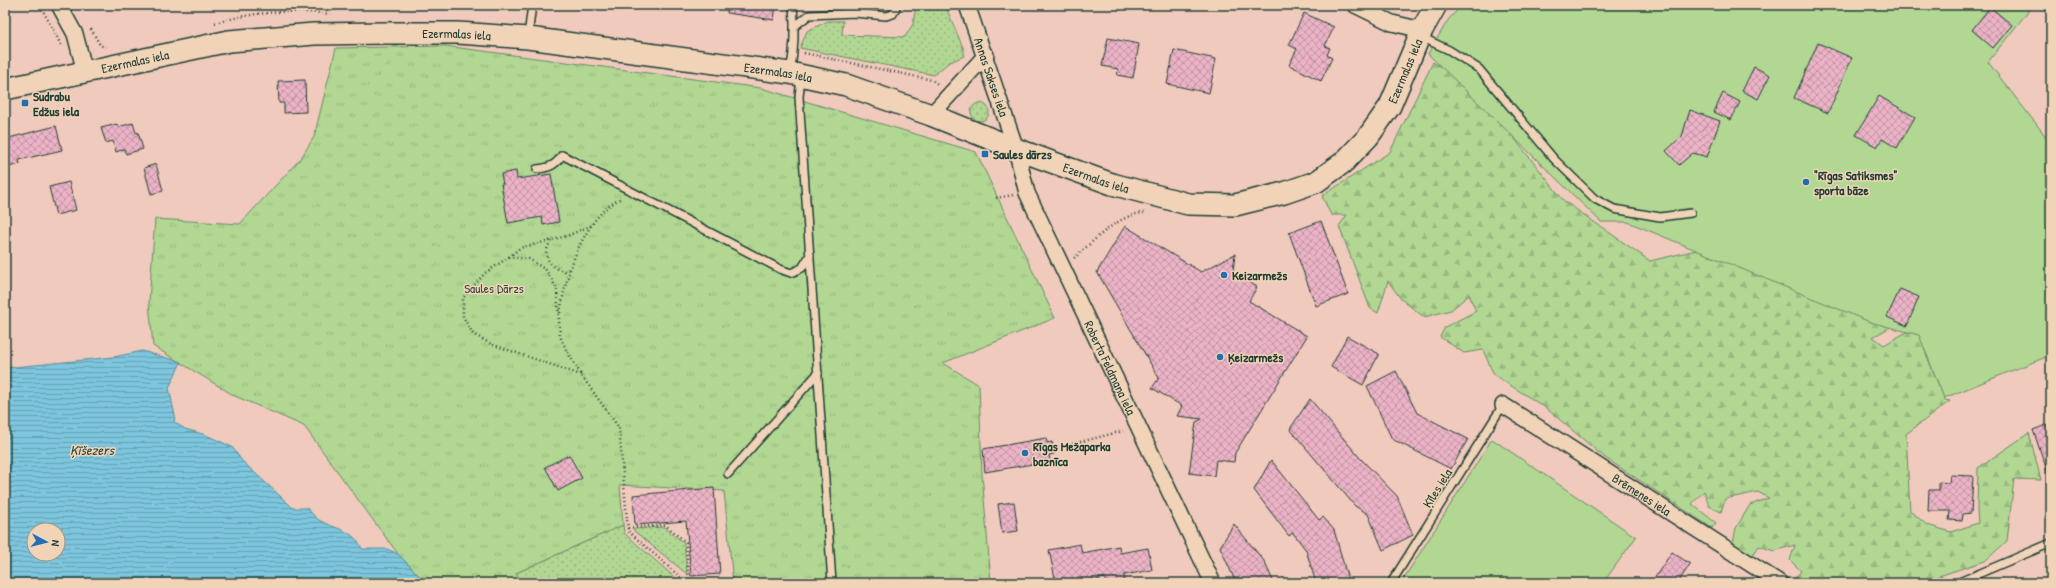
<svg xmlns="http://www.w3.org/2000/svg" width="2056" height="588" font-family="'Patrick Hand',sans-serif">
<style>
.grass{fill:url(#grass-dots);stroke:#688a64}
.forest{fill:url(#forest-firs);stroke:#688a64}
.park{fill:url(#park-tufts);stroke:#688a64}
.pitch{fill:#b1d793;stroke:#688a64}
.water{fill:url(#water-rules);stroke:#578f9a;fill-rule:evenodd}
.building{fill:url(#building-cross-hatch);stroke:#1f3d34}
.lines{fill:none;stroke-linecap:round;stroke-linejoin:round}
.lane-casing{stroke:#1f3d34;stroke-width:10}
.street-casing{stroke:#1f3d34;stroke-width:18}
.secondary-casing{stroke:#1f3d34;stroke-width:24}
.path{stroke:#1f3d34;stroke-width:2.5;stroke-dasharray:1 3;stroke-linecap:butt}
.lane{stroke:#f1d4b8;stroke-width:7}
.street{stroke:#f1d4b8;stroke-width:15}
.secondary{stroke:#f1d4b8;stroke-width:21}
.poi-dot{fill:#1f6fb2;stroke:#f1d4b8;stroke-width:1.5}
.labels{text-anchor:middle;stroke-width:3;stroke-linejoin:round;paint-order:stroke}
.street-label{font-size:13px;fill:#1f3d34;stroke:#f1d4b8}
.poi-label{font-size:13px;font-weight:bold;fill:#1f3d34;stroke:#f1d4b8;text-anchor:start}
.park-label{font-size:13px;fill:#2e4c3e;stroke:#f1d4b8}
.water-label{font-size:14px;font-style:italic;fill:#284b45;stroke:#f1d4b8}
</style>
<defs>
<pattern id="grass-dots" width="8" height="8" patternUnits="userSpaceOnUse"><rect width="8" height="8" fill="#b1d793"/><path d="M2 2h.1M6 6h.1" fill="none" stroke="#98b97f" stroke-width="1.8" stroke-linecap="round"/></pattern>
<pattern id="forest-firs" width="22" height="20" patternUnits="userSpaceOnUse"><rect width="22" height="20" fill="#b1d793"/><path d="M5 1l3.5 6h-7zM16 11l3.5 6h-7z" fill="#98b97f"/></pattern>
<pattern id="park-tufts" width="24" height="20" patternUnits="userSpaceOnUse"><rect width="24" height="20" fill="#b1d793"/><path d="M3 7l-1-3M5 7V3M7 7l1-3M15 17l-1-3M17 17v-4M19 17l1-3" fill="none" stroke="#98b97f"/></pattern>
<pattern id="water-rules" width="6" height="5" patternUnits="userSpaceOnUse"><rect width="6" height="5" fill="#7dc6de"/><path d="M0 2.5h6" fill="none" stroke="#66a2b5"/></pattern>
<pattern id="building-cross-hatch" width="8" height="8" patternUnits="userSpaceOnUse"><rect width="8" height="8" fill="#ecb3c7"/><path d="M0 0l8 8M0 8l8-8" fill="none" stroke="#bf93a2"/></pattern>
</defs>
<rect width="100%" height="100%" fill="#f0cabc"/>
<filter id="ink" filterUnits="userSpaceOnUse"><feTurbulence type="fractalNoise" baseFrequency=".025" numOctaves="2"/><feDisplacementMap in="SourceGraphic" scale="8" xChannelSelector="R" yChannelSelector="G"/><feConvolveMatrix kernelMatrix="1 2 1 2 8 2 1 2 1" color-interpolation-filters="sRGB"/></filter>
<g filter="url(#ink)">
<g class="grass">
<polygon points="916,5 945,5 964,50 964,56 948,63 934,75 800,48 807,31 828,21 843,21 842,35 905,37 913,24"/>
<circle cx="980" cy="112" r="9"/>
<polygon points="623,525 624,533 681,583 520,583 516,573"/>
<polygon points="664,527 684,543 687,574 634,531 634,529"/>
</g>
<polygon class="forest" points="1433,62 1476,90 1564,201 1650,261 1705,248 1894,325 1873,337 1884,345 1910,330 1932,332 1926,354 1945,400 1950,401 1906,434 1910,511 1927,525 1951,532 1978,523 1977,510 1978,468 2029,433 2041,480 2014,479 2007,541 1985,561 1939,576 1937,583 1791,583 1801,571 1790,560 1795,545 1774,551 1759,546 1749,561 1732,548 1736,528 1750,505 1769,498 1758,492 1725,499 1721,512 1709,506 1704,491 1692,504 1716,523 1712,528 1604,457 1546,408 1494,375 1483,350 1464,353 1440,337 1445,327 1476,311 1469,295 1451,310 1424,317 1401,299 1388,281 1378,313 1370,308 1339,226 1347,215 1331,215 1322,196 1390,152"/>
<polygon class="park" points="445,46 761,88 976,152 1055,318 943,363 979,385 982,474 991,583 733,583 724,491 620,485 623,525 516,573 520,583 426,583 398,554 304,426 235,396 153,346 149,302 155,219 240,224 301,158 314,137 336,48"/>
<g class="pitch">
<polygon points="1462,5 2033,5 1988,62 2051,143 2051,355 1944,398 1919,335 1870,322 1628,222 1601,222 1428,54 1448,20"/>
<polygon points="1492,439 1636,537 1603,583 1401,583"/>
</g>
<path class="water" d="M142,351l39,11 -12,26 6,28 -1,6 11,7 21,6 26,12 10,14 51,47h14c3,3 6,7 9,10 15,11 38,10 46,31h25l11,5 28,29h-421v-215l109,-11zM34,530h24v24h-24z"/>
<g class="building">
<polygon points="728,5 776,5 774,20 727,13"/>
<polygon points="1990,7 2012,25 1993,48 1972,30"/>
<polygon points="1304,13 1334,27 1325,46 1330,48 1327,55 1332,58 1321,81 1289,65 1297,49 1289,45"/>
<polygon points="1108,38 1139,44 1133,78 1117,75 1118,69 1102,66"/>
<polygon points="1818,43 1852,58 1828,113 1794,98"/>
<polygon points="1174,50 1216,59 1209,93 1167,84"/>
<polygon points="1754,67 1770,75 1758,99 1742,91"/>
<polygon points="305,80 306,112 284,113 284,103 279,103 278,81"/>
<polygon points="1723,93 1740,102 1731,120 1714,112"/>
<polygon points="1879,96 1915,117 1897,148 1882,139 1877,147 1856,135"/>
<polygon points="1690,110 1720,121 1707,157 1693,153 1679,165 1666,151 1682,136"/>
<polygon points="133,123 136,133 138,132 143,149 126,154 124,149 116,152 113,141 106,143 101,128 117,124 118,127"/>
<polygon points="56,126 62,150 19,160 20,164 5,168 5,139"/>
<polygon points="156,164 163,191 151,194 144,168"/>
<polygon points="516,171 517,179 551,174 559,222 543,225 542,217 508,223 501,184 503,184 501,174"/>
<polygon points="69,182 76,210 56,215 49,187"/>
<polygon points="1321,221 1348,294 1316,306 1289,233"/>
<polygon points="1125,226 1201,272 1235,254 1233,272 1257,287 1249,301 1307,336 1235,453 1234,462 1216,460 1214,476 1189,473 1196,422 1202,419 1177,416 1182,406 1152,388 1159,378 1097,272"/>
<polygon points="1900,289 1919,297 1907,326 1887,317"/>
<polygon points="1347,336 1379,354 1363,385 1331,367"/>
<polygon points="1396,371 1417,413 1468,439 1451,469 1392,439 1367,386"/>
<polygon points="1310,399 1360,458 1397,496 1413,535 1383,550 1368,514 1355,506 1290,429"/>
<polygon points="2051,423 2051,479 2050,479 2033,430"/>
<polygon points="1046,438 1047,443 1052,442 1054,454 1049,455 1050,461 985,472 983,449"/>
<polygon points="569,455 582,478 558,491 545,467"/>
<polygon points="1271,460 1319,520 1323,517 1334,530 1349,583 1316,583 1306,550 1293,533 1289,536 1254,490"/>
<polygon points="1950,475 1973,476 1971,513 1963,514 1962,521 1949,520 1950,511 1928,511 1929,490 1939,490 1939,482 1949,483"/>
<polygon points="714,488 720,574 691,576 686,521 635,525 633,495"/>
<polygon points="1014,502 1018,531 1002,533 998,504"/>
<polygon points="1234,524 1264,561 1274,583 1236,583 1220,547"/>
<polygon points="1080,544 1082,553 1119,546 1120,553 1148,548 1152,570 1124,575 1125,582 1118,583 1106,583 1105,578 1082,583 1056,583 1049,550"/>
<polygon points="1672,552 1690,564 1678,583 1651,583"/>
</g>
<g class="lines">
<defs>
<g id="lane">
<polyline points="795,26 809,15 855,13 886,16 893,14 897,5"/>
<polyline points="528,36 532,5"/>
<polyline points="1421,37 1449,50 1479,69 1554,159 1595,199 1614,209 1660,217 1691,213"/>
<path d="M790,72c5,-23 5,-44 3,-67"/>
<polyline points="801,77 799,97 832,583"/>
<path d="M537,169c12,-1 19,-4 25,-14l218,114 11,4 11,-5 8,-13"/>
<polyline points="728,474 818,373"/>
<polyline points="1391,583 1503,405"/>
<polyline points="1957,583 2051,543"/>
</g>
<g id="street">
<polyline points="59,5 75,34 85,72"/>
<path id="s1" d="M967,5l49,144 11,44 186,390"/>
<polyline points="1355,5 1392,23 1422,30"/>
<polyline points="931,115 986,55"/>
<path id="s2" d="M1503,405l277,178"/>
</g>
<g id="secondary">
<path id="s3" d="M5,89l224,-48 85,-7 71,-1h73l70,5 262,35 56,12 85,30 85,34 96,35 76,20 47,1 49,-12 32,-11 28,-20 24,-25 22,-31 32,-76 14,-25"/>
</g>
</defs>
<use href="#lane" class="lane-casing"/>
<use href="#street" class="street-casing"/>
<use href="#secondary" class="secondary-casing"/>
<g class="path">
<polyline points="40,5 61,45"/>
<path d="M215,23c39,-11 74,-14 115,-9"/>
<polyline points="91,29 100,45 107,48"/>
<polyline points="804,53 932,80 939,85"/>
<polyline points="996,198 1013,195"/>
<path d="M551,241c-10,14 -2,27 14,30l6,-3"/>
<polyline points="509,257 520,248 567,236 592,225"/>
<path d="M1074,258c19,-16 44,-44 70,-45"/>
<path d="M560,313c6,-37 17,-74 43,-102 5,-5 12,-9 18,-13"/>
<polyline points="581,375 491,344 473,334 463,317 463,298 485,273 509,257 529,259 546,270 557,289 560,336 566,349 581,375 619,428 628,531 687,583"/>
<polyline points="1053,449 1123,431"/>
<polyline points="628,528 665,525 686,542 689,583"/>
</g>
<use href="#lane" class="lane"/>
<use href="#street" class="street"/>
<use href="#secondary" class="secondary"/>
</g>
</g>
<g class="poi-dot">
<rect x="21" y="99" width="8" height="8" rx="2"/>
<rect x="981" y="150" width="8" height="8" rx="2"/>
<circle cx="1806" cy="182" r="4"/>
<circle cx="1224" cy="275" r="4"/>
<circle cx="1220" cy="357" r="4"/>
<circle cx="1025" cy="453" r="4"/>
</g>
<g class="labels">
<g class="street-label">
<text dy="5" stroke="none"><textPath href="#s3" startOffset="457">Ezermalas iela</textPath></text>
<text dy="5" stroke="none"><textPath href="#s3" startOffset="133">Ezermalas iela</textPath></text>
<text dy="5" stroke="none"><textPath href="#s3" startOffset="1489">Ezermalas iela</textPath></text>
<text dy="5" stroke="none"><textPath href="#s3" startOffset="781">Ezermalas iela</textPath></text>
<text dy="5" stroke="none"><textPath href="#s1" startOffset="76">Annas Sakses iela</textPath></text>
<text dy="5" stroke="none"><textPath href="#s3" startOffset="1117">Ezermalas iela</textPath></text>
<text dy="5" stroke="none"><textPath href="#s1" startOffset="391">Roberta Feldmaņa iela</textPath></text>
<text transform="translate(1437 488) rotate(-58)" y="5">Ķīles iela</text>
<text dy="5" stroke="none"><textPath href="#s2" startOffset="165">Brēmenes iela</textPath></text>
</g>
<g class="poi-label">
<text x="33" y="101">Sudrabu<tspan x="33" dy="15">Edžus iela</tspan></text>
<text x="993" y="159">Saules dārzs</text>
<text x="1814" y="180">"Rīgas Satiksmes"<tspan x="1814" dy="15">sporta bāze</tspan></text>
<text x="1232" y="280">Keizarmežs</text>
<text x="1228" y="362">Ķeizarmežs</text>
<text x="1033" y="451">Rīgas Mežaparka<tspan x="1033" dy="15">baznīca</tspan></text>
</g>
<g class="park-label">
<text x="494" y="293">Saules Dārzs</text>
</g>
<g class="water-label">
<text x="92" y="455">Ķīšezers</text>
</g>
</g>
<rect width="2056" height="588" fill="none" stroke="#f1d4b8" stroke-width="20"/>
<rect x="10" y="10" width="2036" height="568" fill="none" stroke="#1f3d34" stroke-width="1.5" filter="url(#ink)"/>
<g transform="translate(46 542) rotate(97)"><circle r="19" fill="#f1d4b8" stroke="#9d9883"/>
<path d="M0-3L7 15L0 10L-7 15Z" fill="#1f6fb2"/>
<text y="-6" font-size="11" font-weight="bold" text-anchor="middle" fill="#1f3d34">N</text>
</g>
</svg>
